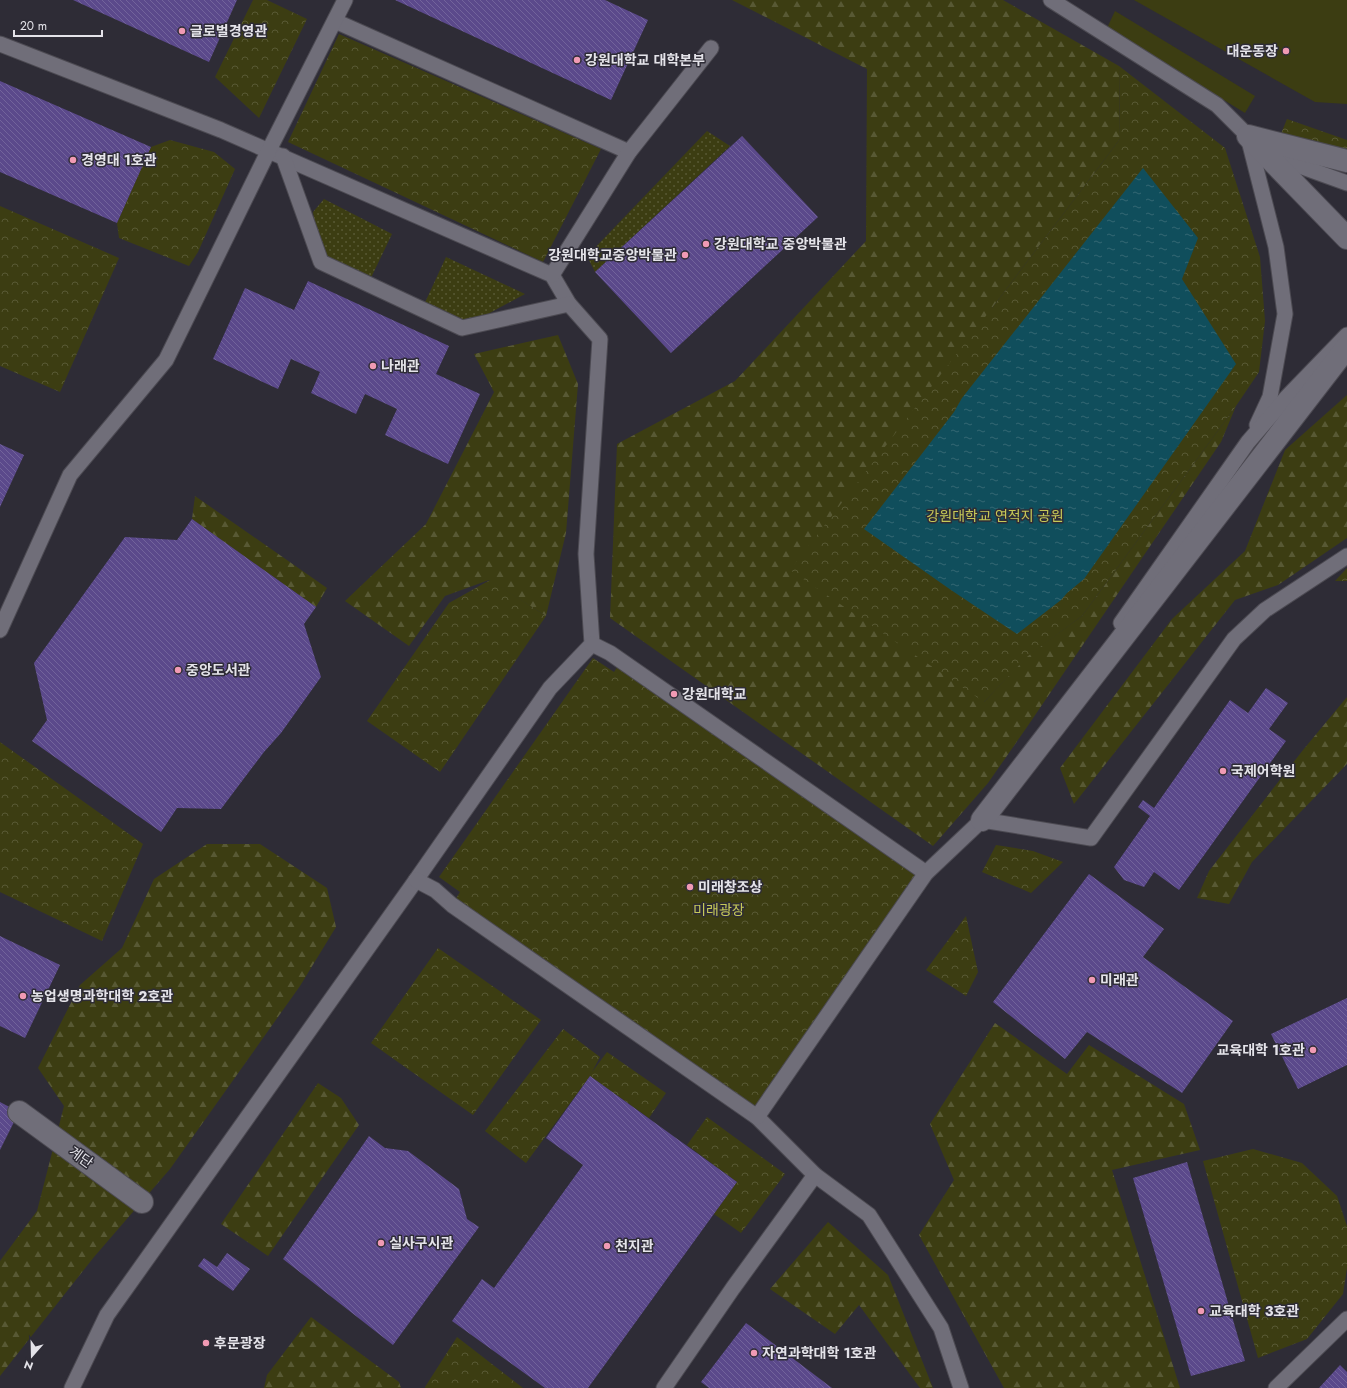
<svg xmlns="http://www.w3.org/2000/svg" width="1347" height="1388" font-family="Jost,'Noto Sans KR',sans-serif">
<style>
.grass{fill:#3c3d12}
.forest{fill:url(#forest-firs)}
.park{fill:url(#park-crowns)}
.garden{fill:url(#garden-dots)}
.water{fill:url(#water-ripples)}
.building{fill:url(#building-back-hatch)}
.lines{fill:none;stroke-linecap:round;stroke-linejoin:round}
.lane-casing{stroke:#4c4a52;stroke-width:17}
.street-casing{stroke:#4c4a52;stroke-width:24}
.lane{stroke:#706e79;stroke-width:15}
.street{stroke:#706e79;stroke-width:22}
.poi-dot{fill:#f19ab4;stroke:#2e2c36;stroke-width:1.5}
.labels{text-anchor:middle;stroke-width:3;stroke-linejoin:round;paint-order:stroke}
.poi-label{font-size:14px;font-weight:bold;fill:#e4e3e9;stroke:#2e2c36;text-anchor:start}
.park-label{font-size:14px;fill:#c6c958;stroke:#2e2c36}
.street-label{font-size:14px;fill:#e4e3e9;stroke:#2e2c36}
</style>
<defs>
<pattern id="forest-firs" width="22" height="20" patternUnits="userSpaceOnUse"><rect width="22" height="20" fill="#3c3d12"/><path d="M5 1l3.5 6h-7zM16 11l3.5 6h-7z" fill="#585934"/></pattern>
<pattern id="park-crowns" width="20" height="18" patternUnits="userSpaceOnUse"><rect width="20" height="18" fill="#3c3d12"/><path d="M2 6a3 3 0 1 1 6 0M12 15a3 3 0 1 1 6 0" fill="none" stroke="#585934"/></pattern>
<pattern id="garden-dots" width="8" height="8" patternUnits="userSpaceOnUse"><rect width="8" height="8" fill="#3c3d12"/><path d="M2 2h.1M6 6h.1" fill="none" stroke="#585934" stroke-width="1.8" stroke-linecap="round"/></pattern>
<pattern id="water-ripples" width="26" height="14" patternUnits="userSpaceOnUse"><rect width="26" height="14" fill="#104e5c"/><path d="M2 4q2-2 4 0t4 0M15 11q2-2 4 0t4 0" fill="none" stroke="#336773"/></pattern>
<pattern id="building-back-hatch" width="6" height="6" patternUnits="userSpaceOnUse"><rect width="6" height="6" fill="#5b498b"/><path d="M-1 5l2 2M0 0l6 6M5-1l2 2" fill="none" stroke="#72639b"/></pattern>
</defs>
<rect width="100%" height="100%" fill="#2e2c36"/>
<g class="grass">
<polygon points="1134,0 1347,0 1347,104 1315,102"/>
<polygon points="1115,11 1255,96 1245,113 1107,28"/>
</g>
<g class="forest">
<polygon points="732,0 1003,0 1119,66 1120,139 992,308 984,702 1027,656 1082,616 1236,406 1221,442 1027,727 988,783 933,846 610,618 617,444 735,381 866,241 867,69"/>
<polygon points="558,335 578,384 566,533 546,616 489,580 445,596 409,646 345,601 426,524 494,392 474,354"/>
<polygon points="1347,395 1347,538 1278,585 1235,600 1074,804 1060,768 1172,619 1245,551 1285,450"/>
<polygon points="195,496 327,588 316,607 192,519"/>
<polygon points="1347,697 1347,764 1252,862 1229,904 1197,898 1209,871 1303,750"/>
<polygon points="207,844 260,844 327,888 336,927 300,986 170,1169 94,1257 0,1376 0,1261 37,1211 64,1106 38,1068 80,985 122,948 154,879"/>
<polygon points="995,1023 1067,1074 1089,1045 1184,1104 1200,1150 1112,1170 1180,1388 1004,1388 919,1235 954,1180 930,1124"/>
<polygon points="318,1083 341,1098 359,1125 268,1256 221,1224"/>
<polygon points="828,1222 888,1275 933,1388 920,1388 859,1305 835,1334 770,1289"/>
<polygon points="311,1317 399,1382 401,1388 264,1388 267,1375"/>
</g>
<g class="park">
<polygon points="253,0 267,0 307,19 259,118 215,77"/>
<polygon points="339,34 601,149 543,262 288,142"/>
<polygon points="1119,66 1225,148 1260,257 1265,321 1259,372 1236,406 1082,616 1028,656 984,702 790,570 992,308 1120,139"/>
<polygon points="1287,119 1347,140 1347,165 1278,141"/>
<polygon points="170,140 214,152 235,169 198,252 189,266 119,238 117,223 151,147"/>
<polygon points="0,206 119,258 60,392 0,366"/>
<polygon points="1347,568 1347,581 1335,581"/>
<polygon points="490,580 546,616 440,772 367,721 449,603"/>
<polygon points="593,658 614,672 621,661 926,873 757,1117 452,905 460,892 439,877"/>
<polygon points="0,742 143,844 102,941 0,892"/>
<polygon points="996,845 1033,851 1063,862 1031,893 982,872"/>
<polygon points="966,916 978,972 966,996 926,970"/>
<polygon points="438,948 541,1020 473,1115 371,1043"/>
<polygon points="563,1029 600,1057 592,1072 607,1052 666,1093 649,1118 590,1076 526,1163 485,1131"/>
<polygon points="707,1117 785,1174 741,1233 714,1214 737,1182 687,1145"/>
<polygon points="1253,1149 1302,1163 1337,1196 1347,1226 1347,1268 1343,1294 1307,1339 1258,1358 1203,1161"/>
<polygon points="457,1337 523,1388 425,1388 425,1387"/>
</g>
<g class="garden">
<polygon points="707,131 730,146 595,272 587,256"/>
<polygon points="324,199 392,234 368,284 321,262 313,212"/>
<polygon points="446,257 525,294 462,328 422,309"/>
</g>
<polygon class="water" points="1143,168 1198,238 1182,279 1236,364 1084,579 1067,593 1061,600 1017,634 951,590 864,529 954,412 962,398"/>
<g class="building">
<polygon points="73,0 237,0 209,62"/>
<polygon points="395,0 605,0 648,20 611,100"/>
<polygon points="0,81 151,147 117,223 0,172"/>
<polygon points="742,136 818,217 671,353 595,272"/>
<polygon points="308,281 449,346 436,374 480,394 448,464 385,435 397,409 365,394 356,414 311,393 320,372 291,359 278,389 213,359 245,288 294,310"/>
<polygon points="0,444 24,455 0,507"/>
<polygon points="192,519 316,607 304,624 321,677 281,733 264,752 221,809 177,808 161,832 32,741 47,720 34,663 125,537 177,540"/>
<polygon points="1266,688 1288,703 1269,729 1286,741 1179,890 1154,872 1144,887 1124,880 1114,867 1150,816 1138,807 1143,800 1154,808 1230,700 1248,713"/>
<polygon points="1089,874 1164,929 1143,957 1233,1021 1182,1093 1087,1032 1065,1059 993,1002"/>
<polygon points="0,936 60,965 25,1038 0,1026"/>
<polygon points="1347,998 1347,1065 1298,1089 1271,1034"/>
<polygon points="590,1076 737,1182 588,1388 545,1388 452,1321 482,1279 494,1288 583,1165 546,1138"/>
<polygon points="0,1102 19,1112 0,1150"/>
<polygon points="369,1136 385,1148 408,1151 459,1189 467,1219 479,1227 393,1345 283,1259"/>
<polygon points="1187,1162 1245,1361 1191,1376 1133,1178"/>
<polygon points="227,1253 250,1269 233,1291 198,1266 204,1258 217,1267"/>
<polygon points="746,1323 832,1388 709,1388 701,1382"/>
<polygon points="1340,1365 1347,1372 1347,1388 1319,1388"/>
</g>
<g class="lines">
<defs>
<g id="lane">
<polyline points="1051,0 1217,105 1254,142"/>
<polyline points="335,21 629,152"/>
<polyline points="0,44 221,130 552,275 569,304 600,339 586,554 592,644 550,688 416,880 107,1315 72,1388"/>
<polyline points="1248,137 1276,247 1285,314 1270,397 1257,425"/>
<polyline points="1269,155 1347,183"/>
<polyline points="283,156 321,262 462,328 569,304"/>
<polyline points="552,275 629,152 711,48"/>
<polyline points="1121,623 1248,442 1287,397 1347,335"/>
<polyline points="0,630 70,475 166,360 269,150 345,0"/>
<polyline points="592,644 610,653 926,873"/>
<polyline points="982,820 1091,838 1234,639 1265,610 1347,556"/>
<polyline points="416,880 435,890 452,905 757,1117 815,1175 869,1215 941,1328 961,1388"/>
<polyline points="757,1117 926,873 982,820 987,813"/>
<polyline points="664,1388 733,1288 815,1175"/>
<polyline points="1276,1388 1347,1319"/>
</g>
<g id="street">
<polyline points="1347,161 1248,136 1347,238"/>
<polyline points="982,820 1347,347"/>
<polyline points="19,1112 142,1202"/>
</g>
</defs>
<use href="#lane" class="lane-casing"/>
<use href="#street" class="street-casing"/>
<use href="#lane" class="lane"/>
<use href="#street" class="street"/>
</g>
<g class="poi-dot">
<circle cx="182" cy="31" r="4"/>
<circle cx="1286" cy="51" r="4"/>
<circle cx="577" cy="60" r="4"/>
<circle cx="73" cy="160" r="4"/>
<circle cx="706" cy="244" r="4"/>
<circle cx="685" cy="255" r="4"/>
<circle cx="373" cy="366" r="4"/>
<circle cx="178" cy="670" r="4"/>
<circle cx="674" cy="694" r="4"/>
<circle cx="1223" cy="771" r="4"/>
<circle cx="690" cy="887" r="4"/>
<circle cx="1092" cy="980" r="4"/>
<circle cx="23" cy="996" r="4"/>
<circle cx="1313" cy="1050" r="4"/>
<circle cx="381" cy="1243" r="4"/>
<circle cx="607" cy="1246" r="4"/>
<circle cx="1201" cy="1311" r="4"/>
<circle cx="206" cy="1343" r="4"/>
<circle cx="754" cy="1353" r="4"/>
</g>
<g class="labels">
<g class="poi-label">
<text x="190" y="36">글로벌경영관</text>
<text x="1278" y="56" text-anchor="end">대운동장</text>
<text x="585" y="65">강원대학교 대학본부</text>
<text x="81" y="165">경영대 1호관</text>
<text x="714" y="249">강원대학교 중앙박물관</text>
<text x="677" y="260" text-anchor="end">강원대학교중앙박물관</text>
<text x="381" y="371">나래관</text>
<text x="186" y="675">중앙도서관</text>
<text x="682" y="699">강원대학교</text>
<text x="1231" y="776">국제어학원</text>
<text x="698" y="892">미래창조상</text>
<text x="1100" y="985">미래관</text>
<text x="31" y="1001">농업생명과학대학 2호관</text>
<text x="1305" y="1055" text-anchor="end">교육대학 1호관</text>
<text x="389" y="1248">실사구시관</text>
<text x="615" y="1251">천지관</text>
<text x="1209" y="1316">교육대학 3호관</text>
<text x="214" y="1348">후문광장</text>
<text x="762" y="1358">자연과학대학 1호관</text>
</g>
<g class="park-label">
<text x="995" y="521">강원대학교 연적지 공원</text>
<text x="719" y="915">미래광장</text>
</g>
<g class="street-label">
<text transform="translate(81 1157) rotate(36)" y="5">계단</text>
</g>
</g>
<g transform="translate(32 1356) rotate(200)" stroke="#2e2c36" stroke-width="3" paint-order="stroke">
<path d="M0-3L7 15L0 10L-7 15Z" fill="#e4e3e9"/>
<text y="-6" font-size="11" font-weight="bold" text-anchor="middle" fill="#e4e3e9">N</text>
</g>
<path d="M14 30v6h88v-6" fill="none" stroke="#e4e3e9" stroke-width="2"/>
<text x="20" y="30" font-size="12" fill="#e4e3e9" stroke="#2e2c36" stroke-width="3" paint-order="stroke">20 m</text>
</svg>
